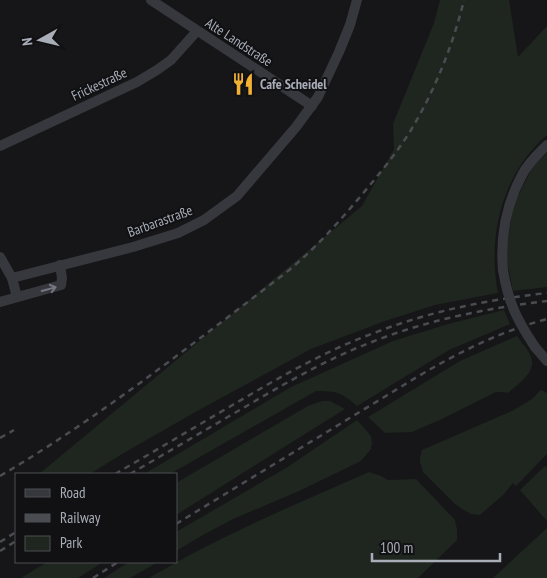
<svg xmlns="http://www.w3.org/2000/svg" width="547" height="578" font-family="'PT Sans Narrow',sans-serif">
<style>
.green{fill:#1e261f}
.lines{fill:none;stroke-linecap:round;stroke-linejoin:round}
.minor{stroke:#37383d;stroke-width:10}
.rail{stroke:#4a4c52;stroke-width:2.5;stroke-dasharray:6 5;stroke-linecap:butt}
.minor-bridge{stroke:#37383d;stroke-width:10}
.oneway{stroke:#757881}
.labels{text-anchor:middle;stroke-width:4;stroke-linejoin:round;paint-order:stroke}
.street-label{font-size:14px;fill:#a8adb8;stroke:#111113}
.poi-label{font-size:14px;font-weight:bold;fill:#a8adb8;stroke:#111113;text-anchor:start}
</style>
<rect width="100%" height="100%" fill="#161618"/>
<g class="green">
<path d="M440,0h69l9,57 29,-31v109c-45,39 -60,101 -49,158l-63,12 -50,16 -74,28 -112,61 -77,44 -32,20h-51l323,-268 32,-57 -1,-25 41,-101z"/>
<polygon points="547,153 547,287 513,291 507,261 506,248 514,204 533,166"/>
<path d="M504,310l6,14 -61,26 -92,56c-16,-14 -21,-15 -41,-15l-146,83h-26l147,-87 102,-46 55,-17z"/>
<path d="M517,336c4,6 12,14 14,21 6,15 -13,27 -23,36l-5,-1h-7l-54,27 -30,13 -27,1 -17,-16 92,-56z"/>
<polygon points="541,390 547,393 547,454 516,486 513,483 504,494 480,515 471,514 464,510 455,504 423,472 420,462 420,457 422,450 512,411 532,399"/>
<polygon points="322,401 330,401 345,409 176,515 176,483 308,406"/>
<polygon points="357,420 371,436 372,443 371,449 361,461 297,492 233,519 201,536 176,551 176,532 286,468"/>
<polygon points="545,466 547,467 547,521 520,490"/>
<path d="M369,472l12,4 7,4 28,-1 39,41 2,10v10l-39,38h-269c70,-42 145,-73 220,-106z"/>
<polygon points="547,528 547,578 493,578"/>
<polygon points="47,562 103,562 78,578 21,578"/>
<polygon points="129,562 158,562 130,578 104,578"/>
</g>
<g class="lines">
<g class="minor">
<polyline points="151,0 312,106"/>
<polyline points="0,146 137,82 157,70 171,60 197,31"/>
<polyline points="0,257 12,278 17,297"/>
<path d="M503,270c-3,-34 3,-65 19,-95 6,-12 16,-21 25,-30"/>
<polyline points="12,278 133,247 178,233 204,220 237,196 296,127 318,97 339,52 350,25 357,0"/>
<polyline points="0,302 61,285 62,278 60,265"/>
<polyline points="535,347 547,361"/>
</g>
<g class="rail">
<polyline points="0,438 14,430"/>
<path d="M115,474c40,-23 80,-47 121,-71 44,-26 89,-52 138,-70 57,-22 112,-33 173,-40"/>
<path d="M130,474c38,-22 77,-45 115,-67 42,-25 86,-50 132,-67 55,-21 112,-32 170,-39"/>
<path d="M0,476c100,-59 191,-131 283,-201 24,-19 45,-41 65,-64 22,-26 45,-52 63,-81 24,-40 42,-85 53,-130"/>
<path d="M176,524l241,-147c42,-25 82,-45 130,-58"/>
<polyline points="0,542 16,532"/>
<polyline points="0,551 16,541"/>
<polyline points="93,578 118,562"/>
</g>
<path class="minor-bridge" d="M503,270c5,32 14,50 32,77"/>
</g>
<defs><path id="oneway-shaft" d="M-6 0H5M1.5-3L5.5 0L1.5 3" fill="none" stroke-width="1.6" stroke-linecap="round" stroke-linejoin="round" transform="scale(1.25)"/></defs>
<use class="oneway" href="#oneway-shaft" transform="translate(49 289) rotate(-15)"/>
<defs>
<symbol id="restaurant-bare" viewBox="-9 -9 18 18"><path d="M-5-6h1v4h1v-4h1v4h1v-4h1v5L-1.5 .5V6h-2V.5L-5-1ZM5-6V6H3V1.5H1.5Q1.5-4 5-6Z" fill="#f2b134" stroke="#111113" stroke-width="2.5" paint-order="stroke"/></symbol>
</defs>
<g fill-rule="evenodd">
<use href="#restaurant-bare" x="227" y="68" width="32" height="32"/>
</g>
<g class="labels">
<g class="street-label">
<text transform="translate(239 42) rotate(33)" y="5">Alte Landstraße</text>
<text transform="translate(99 84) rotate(-25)" y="5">Frickestraße</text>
<text transform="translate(160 221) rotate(-20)" y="5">Barbarastraße</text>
</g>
<g class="poi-label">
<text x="260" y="89">Cafe Scheidel</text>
</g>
</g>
<rect x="15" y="473" width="162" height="90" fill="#111113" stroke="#4d4f55"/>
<rect x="25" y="489" width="25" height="8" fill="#37383d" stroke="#4d4f55"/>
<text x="60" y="498" font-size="15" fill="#a8adb8">Road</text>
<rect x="25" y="514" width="25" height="8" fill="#4a4c52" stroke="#4d4f55"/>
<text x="60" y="523" font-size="15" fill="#a8adb8">Railway</text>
<rect x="25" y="536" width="25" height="15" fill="#1e261f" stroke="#4d4f55"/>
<text x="60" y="548" font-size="15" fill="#a8adb8">Park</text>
<g transform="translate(40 40) rotate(262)" stroke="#111113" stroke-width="4" paint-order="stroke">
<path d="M0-4L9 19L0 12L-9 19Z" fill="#a8adb8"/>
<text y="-8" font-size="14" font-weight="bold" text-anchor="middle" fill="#a8adb8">N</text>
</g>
<path d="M372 553v8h128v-8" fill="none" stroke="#a8adb8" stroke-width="2.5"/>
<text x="380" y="553" font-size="15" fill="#a8adb8" stroke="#111113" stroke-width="4" paint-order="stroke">100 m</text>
</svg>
